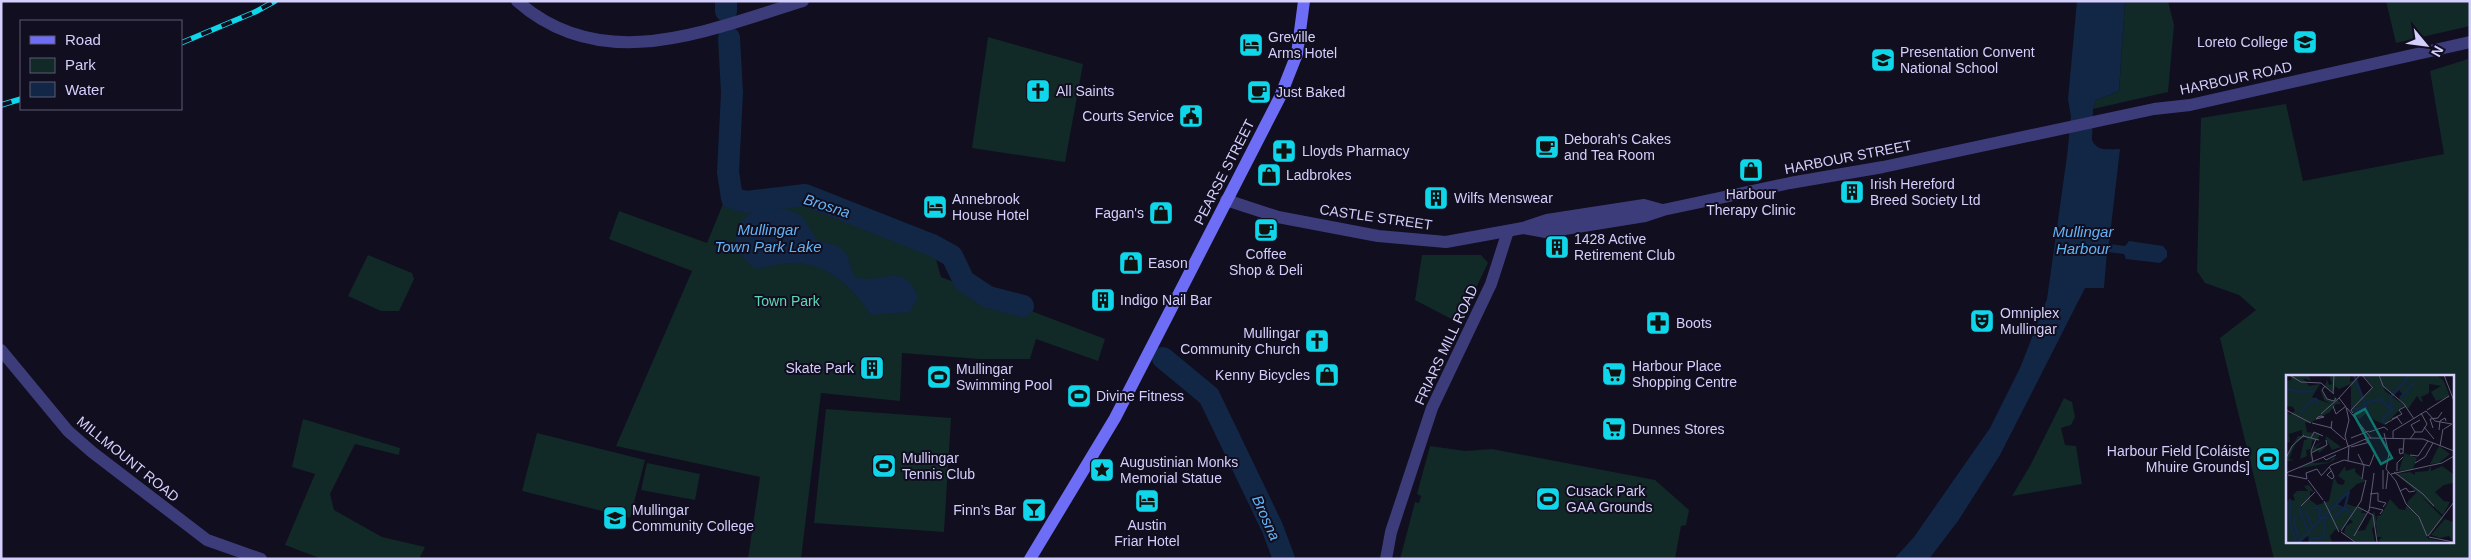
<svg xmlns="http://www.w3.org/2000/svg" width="2471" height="560" font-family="Arial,sans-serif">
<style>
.green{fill:#112927;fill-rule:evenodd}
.water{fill:#112745}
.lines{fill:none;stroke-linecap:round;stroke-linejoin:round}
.river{stroke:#112745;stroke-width:22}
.tertiary{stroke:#3d3c7b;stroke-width:12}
.secondary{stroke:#6e6df6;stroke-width:12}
.rail-casing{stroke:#0fd6e8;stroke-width:5.5}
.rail{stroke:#110e1f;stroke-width:4;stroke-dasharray:11;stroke-linecap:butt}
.labels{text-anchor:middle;stroke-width:4;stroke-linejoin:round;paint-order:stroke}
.poi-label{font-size:14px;fill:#d4cffc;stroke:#110e1f;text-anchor:start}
.street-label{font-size:14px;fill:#d4cffc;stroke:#110e1f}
.park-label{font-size:14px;fill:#61d7b7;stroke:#110e1f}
.water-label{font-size:15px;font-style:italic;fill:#64b4f5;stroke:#110e1f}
.inset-river{fill:none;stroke:#112745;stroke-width:2.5}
.inset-road{fill:none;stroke:#5f5b77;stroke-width:1}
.view{fill:#0f766e;fill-opacity:0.15;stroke:#0f766e;stroke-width:2.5}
.inset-edge{fill:none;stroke:#d4cffc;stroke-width:2.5}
</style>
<rect width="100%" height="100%" fill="#110e1f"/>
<g class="green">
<polygon points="2125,1 2168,1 2174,25 2168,92 2093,109 2096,100 2119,91"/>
<polygon points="2386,1 2470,1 2470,26 2396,43"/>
<polygon points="988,37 1083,64 1065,162 972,148"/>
<path d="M2468,59l2,500h-196l-54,-221 36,-28 -17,-15 -34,-12 -8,-12 4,-153 85,-14 17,77 141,-27 -14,-83zM2452,376v165h-165v-165z"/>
<polygon points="725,199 749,205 809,202 933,248 941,277 1105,339 1098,361 1036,339 1030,359 979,359 902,353 900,401 821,393 801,559 748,559 760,477 616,446 692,271 609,239 619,211 707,243"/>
<polygon points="368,255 412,273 414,279 399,311 381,311 348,296"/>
<polygon points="1422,255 1481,255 1488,263 1459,323 1415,300"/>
<polygon points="2064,398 2072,402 2075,417 2071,425 2061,428 2065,445 2076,446 2082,484 2012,496 2030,466"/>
<polygon points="826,409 951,418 944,532 814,523"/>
<polygon points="303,419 400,448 399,455 355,444 330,494 334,510 382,537 425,547 419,559 322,559 285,545 315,474 292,467"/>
<polygon points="537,433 645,460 630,518 522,491"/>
<polygon points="1430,446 1466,451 1492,449 1655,480 1689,510 1686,525 1681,526 1675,559 1400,559 1415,502 1419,503 1421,496 1417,494"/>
<polygon points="647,463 700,474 695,500 641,490"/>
</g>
<g class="water">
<path d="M2077,1h48l-6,90 -23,9 -3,9 -1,31c5,12 17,9 28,9l-11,95 16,2 4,-5 34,5 4,5v6l-7,6 -34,-4 -2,-5 -17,-2 -3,36h-19l-85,167 -42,66 -29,38h-35l20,-22 76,-109 30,-60 27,-69 20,-143 4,-39 -3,-18z"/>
<path d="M786,209l15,6 16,25 21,6 9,9 7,21c24,12 49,-19 64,21l-8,15 -39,3c-16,-25 -41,-50 -73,-52 -13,-1 -29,4 -42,6 -15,-11 -29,-26 -16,-45 4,-6 11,-12 18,-14 9,-2 19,-1 28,-1z"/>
</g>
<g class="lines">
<g class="river">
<polyline points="726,11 726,1"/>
<polyline points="729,38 732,93 728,172 732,198 746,202 805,195 932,245 952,256 964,281 988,297 1023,306"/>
<polyline points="1163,358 1209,396 1272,527 1284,559"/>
</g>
<g class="tertiary">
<path d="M517,1c86,76 191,29 286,0"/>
<polyline points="1226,200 1278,217 1378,236 1446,242 1523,228 1547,220 1644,205 1662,210"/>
<polyline points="1523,228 1546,232 1645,216 1663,210 1790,183 1883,167 2154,109 2190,105 2470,42"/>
<polyline points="1,350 68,431 92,452 207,540 261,559"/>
<polyline points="1386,559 1391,532 1432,408 1491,284 1508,231"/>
</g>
<polyline class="secondary" points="1030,559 1115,418 1280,97 1297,54 1304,1"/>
<defs>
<g id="rail">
<polyline points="181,43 255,12 275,1"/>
<polyline points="1,105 21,99"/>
</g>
</defs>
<use href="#rail" class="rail-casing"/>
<use href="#rail" class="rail"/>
</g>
<defs>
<symbol id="school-square" viewBox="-11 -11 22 22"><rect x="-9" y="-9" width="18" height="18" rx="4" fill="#0fd6e8" stroke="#110e1f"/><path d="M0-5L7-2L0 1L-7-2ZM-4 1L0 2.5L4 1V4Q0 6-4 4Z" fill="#111"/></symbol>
<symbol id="hotel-square" viewBox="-11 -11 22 22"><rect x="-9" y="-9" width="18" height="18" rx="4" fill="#0fd6e8" stroke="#110e1f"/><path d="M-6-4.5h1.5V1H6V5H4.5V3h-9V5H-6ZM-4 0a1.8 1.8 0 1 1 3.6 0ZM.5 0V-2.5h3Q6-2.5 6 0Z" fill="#111"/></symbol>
<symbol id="church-square" viewBox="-11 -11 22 22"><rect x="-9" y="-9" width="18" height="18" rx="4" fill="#0fd6e8" stroke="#110e1f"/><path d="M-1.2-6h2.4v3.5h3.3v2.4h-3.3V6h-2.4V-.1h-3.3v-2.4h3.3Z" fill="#111"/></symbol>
<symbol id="cafe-square" viewBox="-11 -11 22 22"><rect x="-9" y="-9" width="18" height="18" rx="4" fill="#0fd6e8" stroke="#110e1f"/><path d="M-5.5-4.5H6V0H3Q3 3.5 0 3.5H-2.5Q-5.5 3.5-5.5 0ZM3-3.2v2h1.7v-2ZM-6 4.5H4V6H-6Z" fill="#111"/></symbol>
<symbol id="civic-square" viewBox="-11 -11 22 22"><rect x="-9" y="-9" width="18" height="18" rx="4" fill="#0fd6e8" stroke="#110e1f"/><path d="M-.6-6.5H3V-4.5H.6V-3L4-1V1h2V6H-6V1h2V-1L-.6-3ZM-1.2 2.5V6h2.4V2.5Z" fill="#111"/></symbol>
<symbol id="pharmacy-square" viewBox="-11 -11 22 22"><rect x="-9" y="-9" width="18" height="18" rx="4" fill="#0fd6e8" stroke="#110e1f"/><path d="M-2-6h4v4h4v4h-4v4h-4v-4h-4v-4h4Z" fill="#111"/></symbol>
<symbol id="shop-square" viewBox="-11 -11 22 22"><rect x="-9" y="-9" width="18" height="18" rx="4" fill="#0fd6e8" stroke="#110e1f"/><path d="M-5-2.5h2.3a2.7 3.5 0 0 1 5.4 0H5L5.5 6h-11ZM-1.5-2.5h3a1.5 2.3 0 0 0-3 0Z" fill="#111"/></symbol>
<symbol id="building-square" viewBox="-11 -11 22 22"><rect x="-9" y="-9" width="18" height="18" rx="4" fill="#0fd6e8" stroke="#110e1f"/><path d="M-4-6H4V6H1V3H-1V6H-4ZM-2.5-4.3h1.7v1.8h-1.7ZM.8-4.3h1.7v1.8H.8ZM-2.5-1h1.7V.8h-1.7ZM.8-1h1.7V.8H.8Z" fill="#111"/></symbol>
<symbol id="theatre-square" viewBox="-11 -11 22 22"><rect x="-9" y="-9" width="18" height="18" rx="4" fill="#0fd6e8" stroke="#110e1f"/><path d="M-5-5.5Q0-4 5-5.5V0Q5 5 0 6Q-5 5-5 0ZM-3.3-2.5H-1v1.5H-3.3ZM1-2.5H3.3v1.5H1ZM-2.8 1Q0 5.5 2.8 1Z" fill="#111"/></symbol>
<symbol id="supermarket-square" viewBox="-11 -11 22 22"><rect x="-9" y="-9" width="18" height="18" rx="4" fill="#0fd6e8" stroke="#110e1f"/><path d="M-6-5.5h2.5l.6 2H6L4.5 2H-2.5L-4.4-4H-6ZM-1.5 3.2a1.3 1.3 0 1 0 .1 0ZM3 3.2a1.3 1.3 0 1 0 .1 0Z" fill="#111"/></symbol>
<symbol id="stadium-square" viewBox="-11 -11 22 22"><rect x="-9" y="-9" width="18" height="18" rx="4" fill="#0fd6e8" stroke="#110e1f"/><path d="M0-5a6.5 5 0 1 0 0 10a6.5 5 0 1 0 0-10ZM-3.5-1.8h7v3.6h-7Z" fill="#111"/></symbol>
<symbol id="sight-square" viewBox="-11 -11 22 22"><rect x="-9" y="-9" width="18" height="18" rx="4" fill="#0fd6e8" stroke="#110e1f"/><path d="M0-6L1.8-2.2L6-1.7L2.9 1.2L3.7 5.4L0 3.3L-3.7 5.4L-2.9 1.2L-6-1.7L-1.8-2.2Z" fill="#111"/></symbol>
<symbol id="bar-square" viewBox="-11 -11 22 22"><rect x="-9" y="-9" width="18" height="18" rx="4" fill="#0fd6e8" stroke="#110e1f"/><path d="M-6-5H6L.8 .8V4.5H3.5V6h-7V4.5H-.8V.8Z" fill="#111"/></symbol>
</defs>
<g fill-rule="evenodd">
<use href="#school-square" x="2291" y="28" width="28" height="28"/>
<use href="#hotel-square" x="1237" y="31" width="28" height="28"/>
<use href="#school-square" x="1869" y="46" width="28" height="28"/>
<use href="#church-square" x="1024" y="77" width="28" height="28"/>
<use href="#cafe-square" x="1245" y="78" width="28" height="28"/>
<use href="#civic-square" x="1177" y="102" width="28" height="28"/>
<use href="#cafe-square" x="1533" y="133" width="28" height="28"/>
<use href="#pharmacy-square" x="1270" y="137" width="28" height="28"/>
<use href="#shop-square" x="1737" y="156" width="28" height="28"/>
<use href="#shop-square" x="1255" y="161" width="28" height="28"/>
<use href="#building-square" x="1838" y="178" width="28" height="28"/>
<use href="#building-square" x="1422" y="184" width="28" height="28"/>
<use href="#hotel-square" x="921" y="193" width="28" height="28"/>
<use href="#shop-square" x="1147" y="199" width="28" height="28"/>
<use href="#cafe-square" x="1252" y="216" width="28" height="28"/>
<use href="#building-square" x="1543" y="233" width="28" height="28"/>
<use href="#shop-square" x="1117" y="249" width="28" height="28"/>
<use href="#building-square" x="1089" y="286" width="28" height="28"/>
<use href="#theatre-square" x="1968" y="307" width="28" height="28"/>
<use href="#pharmacy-square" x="1644" y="309" width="28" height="28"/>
<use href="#church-square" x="1303" y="327" width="28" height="28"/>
<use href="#building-square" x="858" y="354" width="28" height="28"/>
<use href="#supermarket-square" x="1600" y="360" width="28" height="28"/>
<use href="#shop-square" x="1313" y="361" width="28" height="28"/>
<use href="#stadium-square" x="925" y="363" width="28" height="28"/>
<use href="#stadium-square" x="1065" y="382" width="28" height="28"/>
<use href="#supermarket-square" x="1600" y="415" width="28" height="28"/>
<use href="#stadium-square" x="2254" y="445" width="28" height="28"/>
<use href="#stadium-square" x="870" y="452" width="28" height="28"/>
<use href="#sight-square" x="1088" y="456" width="28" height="28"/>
<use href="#stadium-square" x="1534" y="485" width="28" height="28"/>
<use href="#hotel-square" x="1133" y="487" width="28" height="28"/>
<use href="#bar-square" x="1020" y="496" width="28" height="28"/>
<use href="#school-square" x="601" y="504" width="28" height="28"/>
</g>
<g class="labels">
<g class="poi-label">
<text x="1268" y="42">Greville<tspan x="1268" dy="16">Arms Hotel</tspan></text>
<text x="2288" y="47" text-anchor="end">Loreto College</text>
<text x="1900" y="57">Presentation Convent<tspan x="1900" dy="16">National School</tspan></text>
<text x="1056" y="96">All Saints</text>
<text x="1276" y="97">Just Baked</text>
<text x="1174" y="121" text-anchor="end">Courts Service</text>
<text x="1564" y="144">Deborah's Cakes<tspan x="1564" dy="16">and Tea Room</tspan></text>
<text x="1302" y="156">Lloyds Pharmacy</text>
<text x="1286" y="180">Ladbrokes</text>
<text x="1870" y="189">Irish Hereford<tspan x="1870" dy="16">Breed Society Ltd</tspan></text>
<text x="1751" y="199" text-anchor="middle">Harbour<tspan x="1751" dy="16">Therapy Clinic</tspan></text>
<text x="1454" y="203">Wilfs Menswear</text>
<text x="952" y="204">Annebrook<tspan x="952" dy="16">House Hotel</tspan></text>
<text x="1144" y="218" text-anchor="end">Fagan's</text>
<text x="1574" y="244">1428 Active<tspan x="1574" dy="16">Retirement Club</tspan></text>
<text x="1266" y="259" text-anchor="middle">Coffee<tspan x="1266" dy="16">Shop &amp; Deli</tspan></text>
<text x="1148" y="268">Eason</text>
<text x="1120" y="305">Indigo Nail Bar</text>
<text x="2000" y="318">Omniplex<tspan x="2000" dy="16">Mullingar</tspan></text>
<text x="1676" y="328">Boots</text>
<text x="1300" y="338" text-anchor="end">Mullingar<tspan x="1300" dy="16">Community Church</tspan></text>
<text x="1632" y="371">Harbour Place<tspan x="1632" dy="16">Shopping Centre</tspan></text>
<text x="854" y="373" text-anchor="end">Skate Park</text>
<text x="956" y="374">Mullingar<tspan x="956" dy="16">Swimming Pool</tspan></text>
<text x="1310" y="380" text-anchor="end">Kenny Bicycles</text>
<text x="1096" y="401">Divine Fitness</text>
<text x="1632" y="434">Dunnes Stores</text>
<text x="2250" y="456" text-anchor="end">Harbour Field [Coláiste<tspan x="2250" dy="16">Mhuire Grounds]</tspan></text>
<text x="902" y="463">Mullingar<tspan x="902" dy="16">Tennis Club</tspan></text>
<text x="1120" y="467">Augustinian Monks<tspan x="1120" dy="16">Memorial Statue</tspan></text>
<text x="1566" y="496">Cusack Park<tspan x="1566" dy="16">GAA Grounds</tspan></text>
<text x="632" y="515">Mullingar<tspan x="632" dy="16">Community College</tspan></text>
<text x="1016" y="515" text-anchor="end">Finn’s Bar</text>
<text x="1147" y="530" text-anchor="middle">Austin<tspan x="1147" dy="16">Friar Hotel</tspan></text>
</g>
<g class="street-label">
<text transform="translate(2236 78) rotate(-12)" y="5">HARBOUR ROAD</text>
<text transform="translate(1848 157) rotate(-11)" y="5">HARBOUR STREET</text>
<text transform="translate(1224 172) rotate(-63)" y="5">PEARSE STREET</text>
<text transform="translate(1376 217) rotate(8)" y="5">CASTLE STREET</text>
<text transform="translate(1446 345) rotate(-65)" y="5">FRIARS MILL ROAD</text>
<text transform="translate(128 459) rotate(39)" y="5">MILLMOUNT ROAD</text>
</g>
<g class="park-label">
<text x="787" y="306">Town Park</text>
</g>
<g class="water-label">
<text transform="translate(827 206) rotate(18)" y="5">Brosna</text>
<text x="768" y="235">Mullingar<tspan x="768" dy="17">Town Park Lake</tspan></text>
<text x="2083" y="237">Mullingar<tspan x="2083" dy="17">Harbour</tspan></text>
<text transform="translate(1266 518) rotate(66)" y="5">Brosna</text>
</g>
</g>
<g transform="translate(2286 375)">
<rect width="168" height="168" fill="#110e1f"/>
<path d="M6,0h23l-6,1 2,5 -8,-3 6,8 11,-2 -8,13 19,7 -7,-4 -4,-11 7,10 7,2v-5l7,8h-5l-6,8 -20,11 -5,-1 2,10 13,2 -2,5 -6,2 -1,8 -5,1 1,6 -7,3 4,-19 4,-1 -3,-2 -9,5 -7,17 5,1 -5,1h-3v-5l12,-20h4v-6l-13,4 1,8 -4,1v-33l4,5 5,-4 -2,-4 -7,-1v-25l5,-1zM43,0h21v7l7,-3 11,33 -9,7 -8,-10v-25l-12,5 -4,-3 -1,7 -9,-7 2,-7 2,6 3,-1zM77,0h16l6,16 19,14 -19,20 -13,-6 -9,-21 10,-11zM94,0h57l7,6 6,16 -14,4 -5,-9 10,-6 -12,-2v9l-8,4 2,4 -2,1 -4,-6 -9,13 -9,-10 4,-4 -4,-5 -5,5 -11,-8zM40,61l15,11 -9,3 -6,-11 -11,9 11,-1 -7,6 -1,-3 -7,2 2,11 16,-1 5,-5 1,2 7,-3 -14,7 -31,6 15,-8 -2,-6 2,-7 13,-8zM153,71l11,8 -11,9 -9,1zM113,76l18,7 -4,11 -14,2 5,-16zM59,91l1,5 9,-3v4l11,9 -9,3 -22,20 6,5 6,-5 16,5 -2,4h6l-10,18 8,-1 9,-19 3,11v-6l4,-1 9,-16 9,10 6,1 3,-9 9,-9 26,26 -16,20 18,4h-63l-4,-1 4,-4h-5l-1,-13 -4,5 3,13h-19l-12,-9 2,-7 7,-4 -3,-3 -9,11 -5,-1 -6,7 2,6h-23l-1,-6 -9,6h-13v-41l9,-1 -2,-5 4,-4h11l-4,-5 5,-1 5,7 -4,-1v9l7,5 12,-4 5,-24 4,7 5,1 2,-4 -7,-5zM145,91v5l11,-5 11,8v9l-9,2 -9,7 9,9 6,1 -7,13 -47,-41 14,-2 5,3v-3l13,-1zM159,144l8,3v20l-4,-6 -9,2 -9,-3z" fill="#112927"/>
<path class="inset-river" d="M68,0l17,45M2,14l11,3 16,-1M114,23l15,-16M80,28l14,-4 12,11M66,33l8,2 5,-5M15,38l11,-13 4,-1 2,5M98,48l-1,-5 9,-8 -2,-12 20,-23M4,124v25l6,18M49,129l17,9M13,133l10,26M25,133h9l-1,9 11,1M19,135l9,20M11,142l-3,1 1,9 6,14M48,143l11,-11 4,-16M13,167l50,-51M23,167l3,-4h12l1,-20"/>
<path class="inset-road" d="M76,0l10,12M93,0l4,11 21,18 10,15M158,0l10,26M5,1l10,6 20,1 13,11M39,11l-3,4 5,9 7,2 2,-3M47,18l1,-18M53,23l7,9 3,13 -4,16 3,10M52,24l22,-24M47,31l3,8 10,-8M61,33l24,30M0,35l25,13M141,35l22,-14M140,36l9,10 17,3 -8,5M67,38l-2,-3 22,-23M35,39l18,-16M35,41l3,1 -8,2 2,-2zM106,44l10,-5 -3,-4 7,-4M46,46l-1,7 14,12M26,48l20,5M99,49l12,-7 5,7M138,52l10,12M147,53l-3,-9 8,-1 4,-6M153,55l1,-9 5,-3 1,3M83,57l15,-5 4,3M129,57l-4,-7 9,-5M98,58l5,21 -3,15M17,61l16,4M25,63l3,-6 9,4M65,63l18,-7M107,63v-7l33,-20M79,64l10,13 -5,13M124,64l5,-7h7l5,-8 -6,-11M154,71l3,-17M65,72l19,-5M117,74h-4l1,5 3,-1 1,-14M25,78l16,-8 -1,-5M72,79l6,12 -2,13M124,80l8,1 10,-15M37,82l3,3 10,-5M0,83l6,-12 12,-11M62,86l1,-16M27,87l-2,-11 5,-12M129,88l10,-6 8,-14M43,92l2,3 2,4 1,3 -2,2 -5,-4 4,-4M100,94l10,12 10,23 13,13 8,19M111,96v-8l6,-6M108,97l29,22 11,12M0,98l82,-35 55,1 31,12M105,99l51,-11 12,-7M2,100l19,4M35,101l10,-11 13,-5 26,6M21,104l-1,-6 11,-4 4,6M22,105l15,20M97,114v-19M100,114l2,-17M114,116l6,-3 3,4 6,-1M84,119l8,-1v8l8,2 -3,4M38,126l15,31M15,131l14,-14M72,132l15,8 4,27M84,132l13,3 -3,4M83,136l5,-38M55,156l20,-30 5,-21M55,157l14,10M68,161l15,-26M142,161l26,-34M143,162l24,5"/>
<path class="view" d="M79,34l27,49 -11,6 -27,-49z"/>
<rect width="168" height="168" class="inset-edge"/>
</g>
<rect width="2471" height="560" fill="none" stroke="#d4cffc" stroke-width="5"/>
<rect x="20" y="20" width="162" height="90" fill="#110e1f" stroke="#5f5b77"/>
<rect x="30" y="36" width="25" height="8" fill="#6e6df6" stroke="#5f5b77"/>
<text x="65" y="45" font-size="15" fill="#d4cffc">Road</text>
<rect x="30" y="58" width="25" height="15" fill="#112927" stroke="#5f5b77"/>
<text x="65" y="70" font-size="15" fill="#d4cffc">Park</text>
<rect x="30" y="82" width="25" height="15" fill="#112745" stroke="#5f5b77"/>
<text x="65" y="95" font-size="15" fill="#d4cffc">Water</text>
<g transform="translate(2426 45) rotate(119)" stroke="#110e1f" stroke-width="4" paint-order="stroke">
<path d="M0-4L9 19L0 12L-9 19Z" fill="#d4cffc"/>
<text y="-8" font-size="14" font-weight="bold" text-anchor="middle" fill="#d4cffc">N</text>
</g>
</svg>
